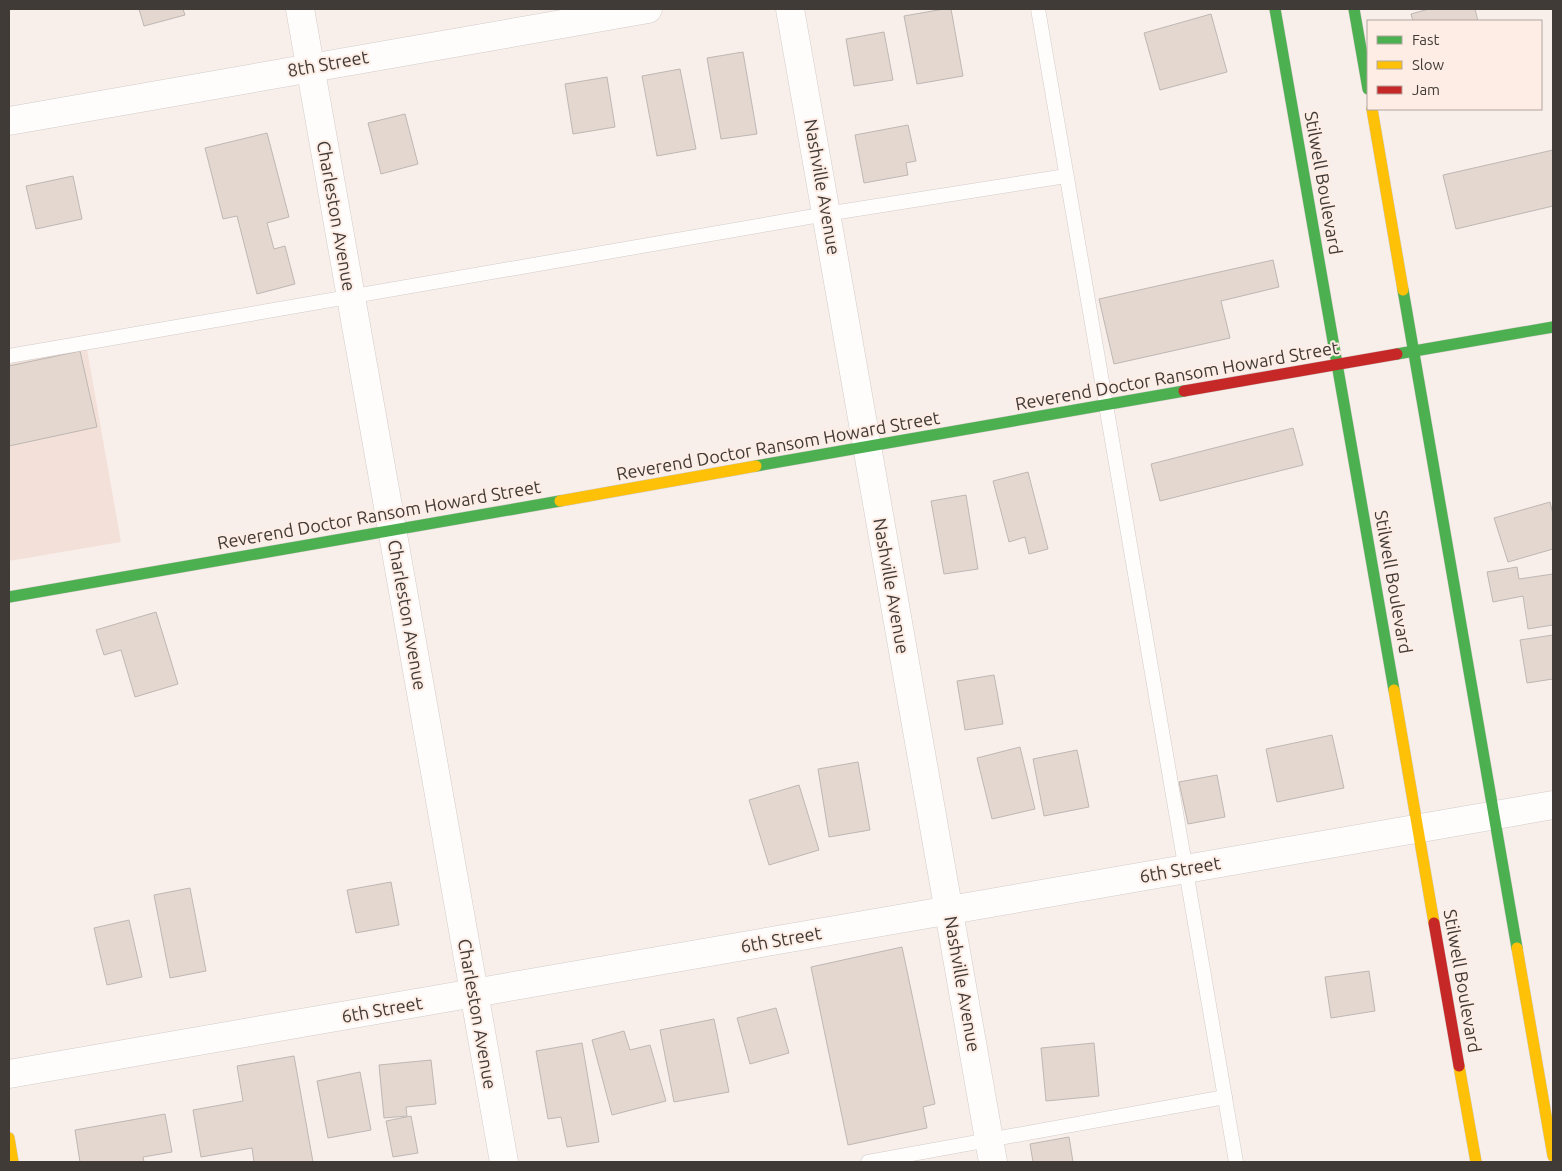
<svg xmlns="http://www.w3.org/2000/svg" width="1562" height="1171" font-family="Ubuntu,sans-serif">
<style>
.built{fill:#f3e1d9}
.building{fill:#e4d7d0;stroke:#beb7b3}
.lines{fill:none;stroke-linecap:round;stroke-linejoin:round}
.lane-casing{stroke:#d2cbc8;stroke-width:15}
.street-casing{stroke:#d2cbc8;stroke-width:29}
.fast-casing{stroke:#d2cbc8;stroke-width:12}
.slow-casing{stroke:#d2cbc8;stroke-width:12}
.jam-casing{stroke:#d2cbc8;stroke-width:12}
.lane{stroke:#fefdfc;stroke-width:14}
.street{stroke:#fefdfc;stroke-width:28}
.fast{stroke:#4caf50;stroke-width:11}
.slow{stroke:#ffc107;stroke-width:11}
.jam{stroke:#c62828;stroke-width:11}
.labels{text-anchor:middle;stroke-width:4;stroke-linejoin:round;paint-order:stroke}
.street-label{font-size:18px;fill:#413b38;stroke:#feede5}
</style>
<rect width="100%" height="100%" fill="#f8efeb"/>
<polygon class="built" points="87,349 121,542 9,561 9,364"/>
<g class="building">
<polygon points="139,9 183,9 185,15 144,26"/>
<polygon points="944,9 951,9 963,76 917,84 904,16"/>
<polygon points="1429,9 1475,9 1478,21 1413,21 1411,14"/>
<polygon points="1211,14 1227,72 1160,90 1144,33"/>
<polygon points="884,32 893,80 854,86 846,39"/>
<polygon points="743,52 757,134 721,139 707,58"/>
<polygon points="680,69 696,149 657,156 642,76"/>
<polygon points="607,77 615,127 573,134 565,84"/>
<polygon points="405,114 418,164 381,174 368,123"/>
<polygon points="908,125 916,161 906,163 908,175 864,183 855,135"/>
<polygon points="267,133 289,217 267,223 274,249 285,246 295,284 257,294 237,216 223,219 205,148"/>
<polygon points="1553,150 1553,206 1456,229 1443,175"/>
<polygon points="73,176 82,219 36,229 26,186"/>
<polygon points="1273,260 1279,287 1221,301 1230,338 1114,364 1099,299"/>
<polygon points="80,351 97,427 9,446 9,366"/>
<polygon points="1293,428 1303,465 1160,501 1151,464"/>
<polygon points="1028,472 1048,549 1029,554 1025,537 1009,542 993,481"/>
<polygon points="966,495 978,569 944,574 931,501"/>
<polygon points="1550,502 1553,514 1553,549 1508,562 1494,518"/>
<polygon points="1517,567 1519,579 1553,574 1553,625 1528,629 1523,596 1493,602 1487,572"/>
<polygon points="156,612 178,684 135,697 121,650 104,655 96,630"/>
<polygon points="1553,635 1553,679 1527,683 1520,640"/>
<polygon points="994,675 1003,724 965,730 957,681"/>
<polygon points="1332,735 1344,788 1277,802 1266,749"/>
<polygon points="1020,747 1035,809 992,819 977,758"/>
<polygon points="1077,750 1089,807 1044,816 1033,759"/>
<polygon points="858,762 870,830 829,837 818,769"/>
<polygon points="1217,775 1225,817 1188,824 1179,782"/>
<polygon points="799,785 819,850 769,865 749,800"/>
<polygon points="391,882 399,925 356,933 347,890"/>
<polygon points="190,888 206,971 170,978 154,895"/>
<polygon points="129,920 142,977 107,985 94,928"/>
<polygon points="902,947 935,1104 923,1107 927,1128 848,1145 811,967"/>
<polygon points="1369,971 1375,1011 1331,1018 1325,977"/>
<polygon points="776,1008 789,1053 750,1064 737,1018"/>
<polygon points="714,1019 729,1092 674,1102 660,1030"/>
<polygon points="624,1031 630,1050 650,1045 666,1101 612,1115 592,1040"/>
<polygon points="582,1043 599,1142 567,1147 561,1117 548,1119 536,1051"/>
<polygon points="1094,1043 1099,1096 1046,1101 1041,1048"/>
<polygon points="294,1056 313,1162 254,1162 252,1148 201,1157 193,1110 243,1101 237,1066"/>
<polygon points="431,1060 436,1104 406,1107 407,1116 384,1118 379,1065"/>
<polygon points="360,1072 371,1130 328,1138 317,1081"/>
<polygon points="165,1114 172,1152 143,1157 144,1162 80,1162 75,1130"/>
<polygon points="411,1116 418,1153 393,1157 386,1121"/>
<polygon points="1069,1137 1073,1162 1033,1162 1030,1144"/>
</g>
<g class="lines">
<defs>
<g id="lane">
<polyline points="1038,9 1236,1162"/>
<polyline points="9,356 826,214 1066,176"/>
<polyline points="868,1162 1225,1097"/>
</g>
<g id="street">
<polyline points="300,9 504,1162"/>
<polyline points="790,9 993,1162"/>
<polyline points="9,121 648,9"/>
<polyline points="9,1074 1553,805"/>
</g>
<g id="fast">
<polyline points="1275,9 1394,690"/>
<polyline points="1354,9 1368,89"/>
<polyline points="1403,290 1517,948"/>
<polyline points="1397,354 1553,327"/>
<polyline points="756,466 1184,391"/>
<polyline points="9,597 560,501"/>
</g>
<g id="slow">
<polyline points="1372,109 1403,290"/>
<polyline points="560,501 756,466"/>
<polyline points="1394,690 1434,923"/>
<polyline points="1517,948 1553,1156"/>
<polyline points="1459,1066 1476,1162"/>
<polyline points="9,1138 13,1162"/>
</g>
<g id="jam">
<polyline points="1184,391 1397,354"/>
<polyline points="1434,923 1459,1066"/>
</g>
</defs>
<use href="#lane" class="lane-casing"/>
<use href="#street" class="street-casing"/>
<use href="#fast" class="fast-casing"/>
<use href="#slow" class="slow-casing"/>
<use href="#jam" class="jam-casing"/>
<use href="#lane" class="lane"/>
<use href="#street" class="street"/>
<use href="#fast" class="fast"/>
<use href="#slow" class="slow"/>
<use href="#jam" class="jam"/>
</g>
<g class="labels">
<g class="street-label">
<text transform="translate(328 64) rotate(-10)" y="6">8th Street</text>
<text transform="translate(1323 183) rotate(80)" y="6">Stilwell Boulevard</text>
<text transform="translate(822 187) rotate(80)" y="6">Nashville Avenue</text>
<text transform="translate(336 216) rotate(80)" y="6">Charleston Avenue</text>
<text transform="translate(1177 376) rotate(-10)" y="6">Reverend Doctor Ransom Howard Street</text>
<text transform="translate(778 446) rotate(-10)" y="6">Reverend Doctor Ransom Howard Street</text>
<text transform="translate(379 515) rotate(-10)" y="6">Reverend Doctor Ransom Howard Street</text>
<text transform="translate(1393 582) rotate(80)" y="6">Stilwell Boulevard</text>
<text transform="translate(891 586) rotate(80)" y="6">Nashville Avenue</text>
<text transform="translate(407 615) rotate(80)" y="6">Charleston Avenue</text>
<text transform="translate(1180 870) rotate(-10)" y="6">6th Street</text>
<text transform="translate(781 940) rotate(-10)" y="6">6th Street</text>
<text transform="translate(1462 981) rotate(80)" y="6">Stilwell Boulevard</text>
<text transform="translate(962 984) rotate(80)" y="6">Nashville Avenue</text>
<text transform="translate(382 1010) rotate(-10)" y="6">6th Street</text>
<text transform="translate(477 1014) rotate(80)" y="6">Charleston Avenue</text>
</g>
</g>
<rect width="1562" height="1171" fill="none" stroke="#413b38" stroke-width="20"/>
<rect x="1367" y="20" width="175" height="90" fill="#feede5" stroke="#b2a6a0"/>
<rect x="1377" y="36" width="25" height="8" fill="#4caf50" stroke="#b2a6a0"/>
<text x="1412" y="45" font-size="15" fill="#413b38">Fast</text>
<rect x="1377" y="61" width="25" height="8" fill="#ffc107" stroke="#b2a6a0"/>
<text x="1412" y="70" font-size="15" fill="#413b38">Slow</text>
<rect x="1377" y="86" width="25" height="8" fill="#c62828" stroke="#b2a6a0"/>
<text x="1412" y="95" font-size="15" fill="#413b38">Jam</text>
</svg>
